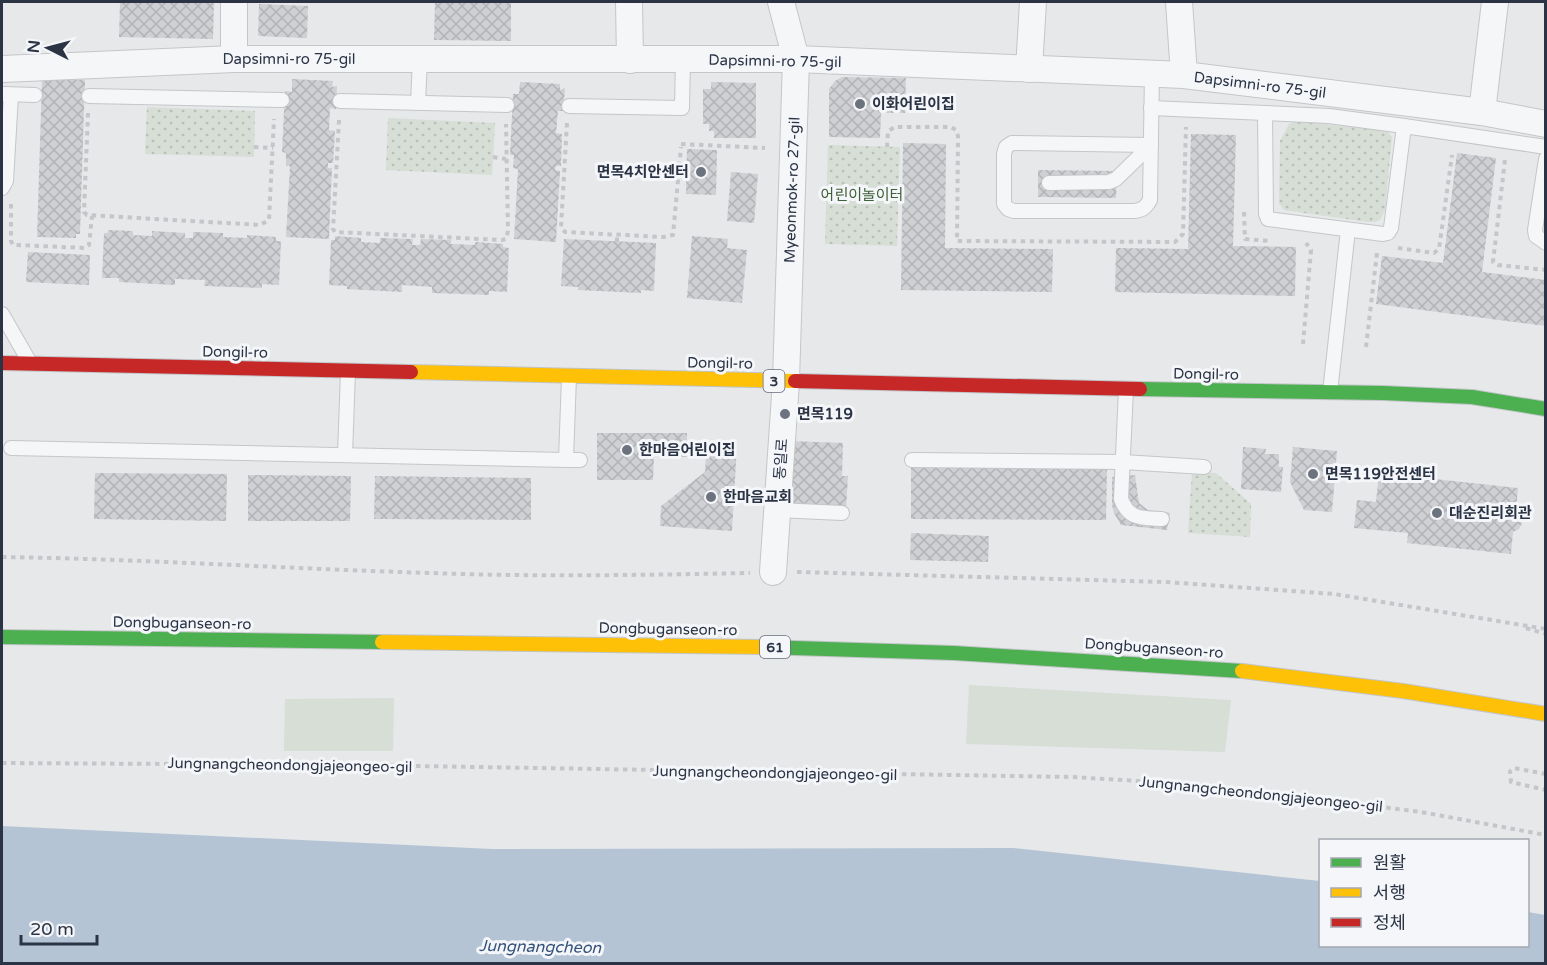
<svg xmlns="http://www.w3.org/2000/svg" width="1547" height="965" font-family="'Varela Round','Noto Sans KR',sans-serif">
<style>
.green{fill:url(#green-dots)}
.pitch{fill:#d6ded6}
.water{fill:#b4c4d5}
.building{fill:url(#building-cross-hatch)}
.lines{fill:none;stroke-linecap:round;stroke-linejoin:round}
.lane-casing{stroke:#c4c6c8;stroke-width:16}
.street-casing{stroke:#c4c6c8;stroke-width:28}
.fast-casing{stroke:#c2c5c8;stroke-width:16}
.slow-casing{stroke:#c2c5c8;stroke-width:16}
.jam-casing{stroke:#c2c5c8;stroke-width:16}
.path{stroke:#c5c6ca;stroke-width:4;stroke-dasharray:4.5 4.5;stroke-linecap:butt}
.lane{stroke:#f5f6f7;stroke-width:14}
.street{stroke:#f5f6f7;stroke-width:26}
.fast{stroke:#4caf50;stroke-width:14}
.slow{stroke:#ffc107;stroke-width:14}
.jam{stroke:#c62828;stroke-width:14}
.poi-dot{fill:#6c737f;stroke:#f4f6f9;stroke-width:2}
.labels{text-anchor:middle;stroke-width:6;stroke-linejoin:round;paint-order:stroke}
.shield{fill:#f4f6f9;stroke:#676e7b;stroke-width:1.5}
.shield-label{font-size:14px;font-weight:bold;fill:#2b3445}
.street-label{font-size:15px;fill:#2b3445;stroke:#f4f6f9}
.poi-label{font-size:15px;font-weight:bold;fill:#2b3445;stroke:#f4f6f9;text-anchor:start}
.park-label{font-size:15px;fill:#3f6138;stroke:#f4f6f9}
.water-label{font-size:16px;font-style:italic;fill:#34527a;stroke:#f4f6f9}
</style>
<defs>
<pattern id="green-dots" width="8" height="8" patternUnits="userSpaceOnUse" patternTransform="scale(1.5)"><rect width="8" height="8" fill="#d6ded6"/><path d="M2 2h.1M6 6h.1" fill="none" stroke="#b8bfb9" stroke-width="1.8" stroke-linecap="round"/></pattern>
<pattern id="building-cross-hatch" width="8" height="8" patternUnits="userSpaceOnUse" patternTransform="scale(1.5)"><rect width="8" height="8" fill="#ced0d3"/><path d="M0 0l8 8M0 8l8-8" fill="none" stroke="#b1b3b6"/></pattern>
</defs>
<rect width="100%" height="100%" fill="#e6e8ea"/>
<g class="green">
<polygon points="147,107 255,111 254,157 145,154"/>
<polygon points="388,118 495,123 492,175 386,170"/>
<polygon points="1297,121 1379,130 1388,132 1392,137 1385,210 1380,220 1375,222 1367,222 1284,210 1279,203 1280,141 1289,124"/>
<polygon points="828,145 900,147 897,246 825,244"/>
<polygon points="1192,472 1216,473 1251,504 1250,537 1188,533"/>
</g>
<g class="pitch">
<polygon points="969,685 1231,700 1225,752 966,744"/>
<polygon points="394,698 393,751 284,751 285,699"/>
</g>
<polygon class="water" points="2,826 492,849 1013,848 1320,881 1320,946 1528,946 1528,912 1545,915 1545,963 2,963"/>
<g class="building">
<polygon points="120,2 214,2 213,39 119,37"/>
<polygon points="435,2 511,2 511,41 434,40"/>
<polygon points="259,4 308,6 307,38 258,36"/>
<polygon points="842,77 906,78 905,113 881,113 880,138 829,137 829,89 835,81"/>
<polygon points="42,79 85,80 80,234 76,234 76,238 37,237"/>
<polygon points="292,79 333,81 332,87 337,86 336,109 330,108 329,130 335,131 333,163 328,163 328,168 332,168 329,239 286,237 290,166 286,166 286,153 282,152 285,91 292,92"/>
<polygon points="520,82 560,84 560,90 565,88 563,111 558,111 556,133 562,134 561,166 556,166 555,170 560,171 556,242 514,239 518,169 513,168 514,155 510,155 513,94 519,94"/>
<polygon points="711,82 756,83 756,138 714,138 714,131 709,131 709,124 703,124 703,89 711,89"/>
<polygon points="1191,134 1236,135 1233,246 1296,247 1295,296 1115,292 1116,248 1188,249"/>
<polygon points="903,143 946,144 945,248 1053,249 1052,292 901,290"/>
<polygon points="687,149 717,150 716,195 686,194"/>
<polygon points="1457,153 1496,158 1482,272 1546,280 1546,326 1376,304 1382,256 1443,263"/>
<polygon points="1038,170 1117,171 1116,198 1038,197"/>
<polygon points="731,172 758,174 754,223 727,221"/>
<polygon points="108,230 133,231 133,235 152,236 152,231 185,233 185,238 193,238 193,232 223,233 223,237 247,238 247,235 276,237 276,241 281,241 279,285 262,284 262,288 204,286 205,280 175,279 175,285 119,282 119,278 102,278 104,233 108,233"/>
<polygon points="335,236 361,238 361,242 380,243 380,238 413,239 412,245 420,245 421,239 451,240 451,244 475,245 475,242 503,244 503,247 509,248 507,292 489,291 489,295 432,293 432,287 402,285 402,292 347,289 347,286 329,285 331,240 335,240"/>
<polygon points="692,236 728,239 727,248 747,250 742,303 687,298"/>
<polygon points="564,239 656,243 654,291 641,290 641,293 578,290 578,287 561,286"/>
<polygon points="28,252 90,255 89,285 26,282"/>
<polygon points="597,433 687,433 687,457 654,456 653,480 597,480"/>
<polygon points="789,441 843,443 842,476 848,476 846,509 786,506"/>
<polygon points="707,443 737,445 732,531 660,526 661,506 705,472"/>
<polygon points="1243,447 1266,449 1265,454 1279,454 1279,467 1283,467 1281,492 1241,489"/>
<polygon points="1293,447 1337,451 1332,512 1304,510 1290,482"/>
<polygon points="911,467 1107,468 1106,520 911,519"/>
<polygon points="95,473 227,474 226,521 94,519"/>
<polygon points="1379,473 1518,488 1516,510 1521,515 1522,523 1519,529 1513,532 1511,554 1407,543 1408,533 1354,528 1357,500 1376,502"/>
<polygon points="248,475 351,476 350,521 248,521"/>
<polygon points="1135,475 1139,503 1148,510 1170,513 1167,530 1121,525 1114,513 1112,505 1112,477"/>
<polygon points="375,476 531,478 531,520 374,519"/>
<polygon points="911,533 989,536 988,562 910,560"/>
</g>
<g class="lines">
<defs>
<g id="lane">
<polyline points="4,94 35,95"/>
<polyline points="89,96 282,100"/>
<polyline points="340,101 507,105"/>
<polyline points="418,103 420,59"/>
<polyline points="569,106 682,108 683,59"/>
<polyline points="1151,108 1265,113 1266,214 1268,219 1383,234 1388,233 1391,228 1404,126 1546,147"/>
<polyline points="1265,113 1329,116 1404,126"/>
<path d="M1151,145l-139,-2 -6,4 -2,7v50l4,5 6,2h120c9,-1 12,-4 16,-11l2,-126"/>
<polyline points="1546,159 1535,230 1536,236 1546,243"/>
<polyline points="1049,183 1109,182 1116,179 1151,145"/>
<polyline points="2,188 6,181 11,95"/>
<polyline points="2,314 29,361"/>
<polyline points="569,376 566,460 580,460"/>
<path d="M1126,389l-5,110c8,21 21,19 41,20"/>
<polyline points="1330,392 1348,230"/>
<polyline points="11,448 566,460"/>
<polyline points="345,455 348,371"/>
<polyline points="912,460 1123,462 1204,467"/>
<polyline points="777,510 842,513"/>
</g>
<g id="street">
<polyline points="629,2 630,60"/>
<polyline points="1179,2 1184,75"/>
<polyline points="234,59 234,2"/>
<polyline points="2,69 234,59 796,59 1184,75 1482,112 1546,124"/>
<polyline points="1029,69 1033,2"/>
<polyline points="1482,112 1495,2"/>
<polyline points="773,572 786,381 796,59 781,2"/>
</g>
<g id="fast">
<polyline points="1140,389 1383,393 1472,397 1546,409"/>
<polyline points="2,637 382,642"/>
<polyline points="762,647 954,653 1242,671"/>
</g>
<g id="slow">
<polyline points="411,372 795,381"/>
<polyline points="382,642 762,647"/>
<polyline points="1242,671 1403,691 1546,714"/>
</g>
<g id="jam">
<polyline points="2,363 411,372"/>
<polyline points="795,381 1140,389"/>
</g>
</defs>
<use href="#lane" class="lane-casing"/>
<use href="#street" class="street-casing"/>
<use href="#fast" class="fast-casing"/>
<use href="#slow" class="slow-casing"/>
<use href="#jam" class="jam-casing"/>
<g class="path">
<polyline points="88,113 84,212 87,215 260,225 269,220 274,119"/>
<polyline points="339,120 333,229 335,232 502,240 506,239 508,231 506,124"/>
<polyline points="567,123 561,227 565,232 663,237 673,235 681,147"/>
<polyline points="681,144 765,148"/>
<polyline points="254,147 273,148"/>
<polyline points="887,147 888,131 895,127 951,127 956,130 958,136 957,241 1175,242 1183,234 1186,127"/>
<polyline points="493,157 506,159"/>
<polyline points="1505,160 1493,262 1498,265 1546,270"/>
<polyline points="11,204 11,241 13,245 17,245 85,248 89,245 92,216"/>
<polyline points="1244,212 1245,239 1269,241"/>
<polyline points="617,242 617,235"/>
<polyline points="1398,248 1434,253 1439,249 1452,155"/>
<polyline points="1303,344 1311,250 1306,243"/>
<polyline points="1366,347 1377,253"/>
<path d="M2,557c143,2 287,12 430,16 106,4 212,2 318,0"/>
<polyline points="797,572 1166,582 1334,594 1546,629"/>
<polyline points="1526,628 1546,634"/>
<polyline points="2,763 358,765 1072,777 1203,785 1319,799 1421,812 1546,835"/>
<polyline points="1546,774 1514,768 1510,771 1511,782 1546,790"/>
</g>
<use href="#lane" class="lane"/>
<use href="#street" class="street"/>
<use href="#fast" class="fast"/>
<use href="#slow" class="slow"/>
<use href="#jam" class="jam"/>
</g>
<g class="poi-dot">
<circle cx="860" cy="104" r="6"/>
<circle cx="701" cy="172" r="6"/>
<circle cx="785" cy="414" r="6"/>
<circle cx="627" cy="450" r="6"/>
<circle cx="1313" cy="474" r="6"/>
<circle cx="711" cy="497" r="6"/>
<circle cx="1437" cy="513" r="6"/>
</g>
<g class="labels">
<g class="shield">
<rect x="763.5" y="370" width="21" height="22" rx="4.5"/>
<rect x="760" y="636" width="30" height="22" rx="4.5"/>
</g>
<g class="shield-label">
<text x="774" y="386">3</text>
<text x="775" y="652">61</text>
</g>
<g class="street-label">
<text x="289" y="64">Dapsimni-ro 75-gil</text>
<text transform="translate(775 61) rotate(1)" y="5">Dapsimni-ro 75-gil</text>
<text transform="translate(1260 85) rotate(7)" y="5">Dapsimni-ro 75-gil</text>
<text transform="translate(792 190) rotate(-88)" y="5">Myeonmok-ro 27-gil</text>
<text transform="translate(235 352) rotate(1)" y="5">Dongil-ro</text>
<text transform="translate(720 363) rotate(1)" y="5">Dongil-ro</text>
<text transform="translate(1206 374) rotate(1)" y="5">Dongil-ro</text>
<text transform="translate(781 459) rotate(-86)" y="5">동일로</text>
<text transform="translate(182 623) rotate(1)" y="5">Dongbuganseon-ro</text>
<text transform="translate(668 629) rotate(1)" y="5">Dongbuganseon-ro</text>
<text transform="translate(1154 648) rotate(4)" y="5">Dongbuganseon-ro</text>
<text transform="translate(290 765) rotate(1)" y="5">Jungnangcheondongjajeongeo-gil</text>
<text transform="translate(775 773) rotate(1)" y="5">Jungnangcheondongjajeongeo-gil</text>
<text transform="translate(1261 794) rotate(6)" y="5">Jungnangcheondongjajeongeo-gil</text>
</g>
<g class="poi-label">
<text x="872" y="109">이화어린이집</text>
<text x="689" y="177" text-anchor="end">면목4치안센터</text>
<text x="797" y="419">면목119</text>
<text x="639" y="455">한마음어린이집</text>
<text x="1325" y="479">면목119안전센터</text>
<text x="723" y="502">한마음교회</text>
<text x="1449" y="518">대순진리회관</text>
</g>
<g class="park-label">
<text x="862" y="200">어린이놀이터</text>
</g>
<g class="water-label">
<text transform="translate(540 946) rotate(1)" y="6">Jungnangcheon</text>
</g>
</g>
<rect width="1547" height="965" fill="none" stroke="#2b3445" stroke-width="6"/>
<rect x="1319" y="839" width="210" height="108" fill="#f4f6f9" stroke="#a4a8b1" stroke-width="1.5"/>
<rect x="1331" y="858" width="30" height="9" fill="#4caf50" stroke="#a4a8b1" stroke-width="1.5"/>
<text x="1373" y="869" font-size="18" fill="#2b3445">원활</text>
<rect x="1331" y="888" width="30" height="9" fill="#ffc107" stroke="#a4a8b1" stroke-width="1.5"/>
<text x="1373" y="899" font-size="18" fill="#2b3445">서행</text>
<rect x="1331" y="918" width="30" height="9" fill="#c62828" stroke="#a4a8b1" stroke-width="1.5"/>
<text x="1373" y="929" font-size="18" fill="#2b3445">정체</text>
<g transform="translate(48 48) rotate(276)" stroke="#f4f6f9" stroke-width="4.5" paint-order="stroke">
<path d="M0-4.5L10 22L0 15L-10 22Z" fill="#2b3445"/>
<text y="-9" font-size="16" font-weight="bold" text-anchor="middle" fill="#2b3445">N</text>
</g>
<path d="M21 935v9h76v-9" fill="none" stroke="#2b3445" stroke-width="3"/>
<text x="30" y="935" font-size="18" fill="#2b3445" stroke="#f4f6f9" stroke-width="4.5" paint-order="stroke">20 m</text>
</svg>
